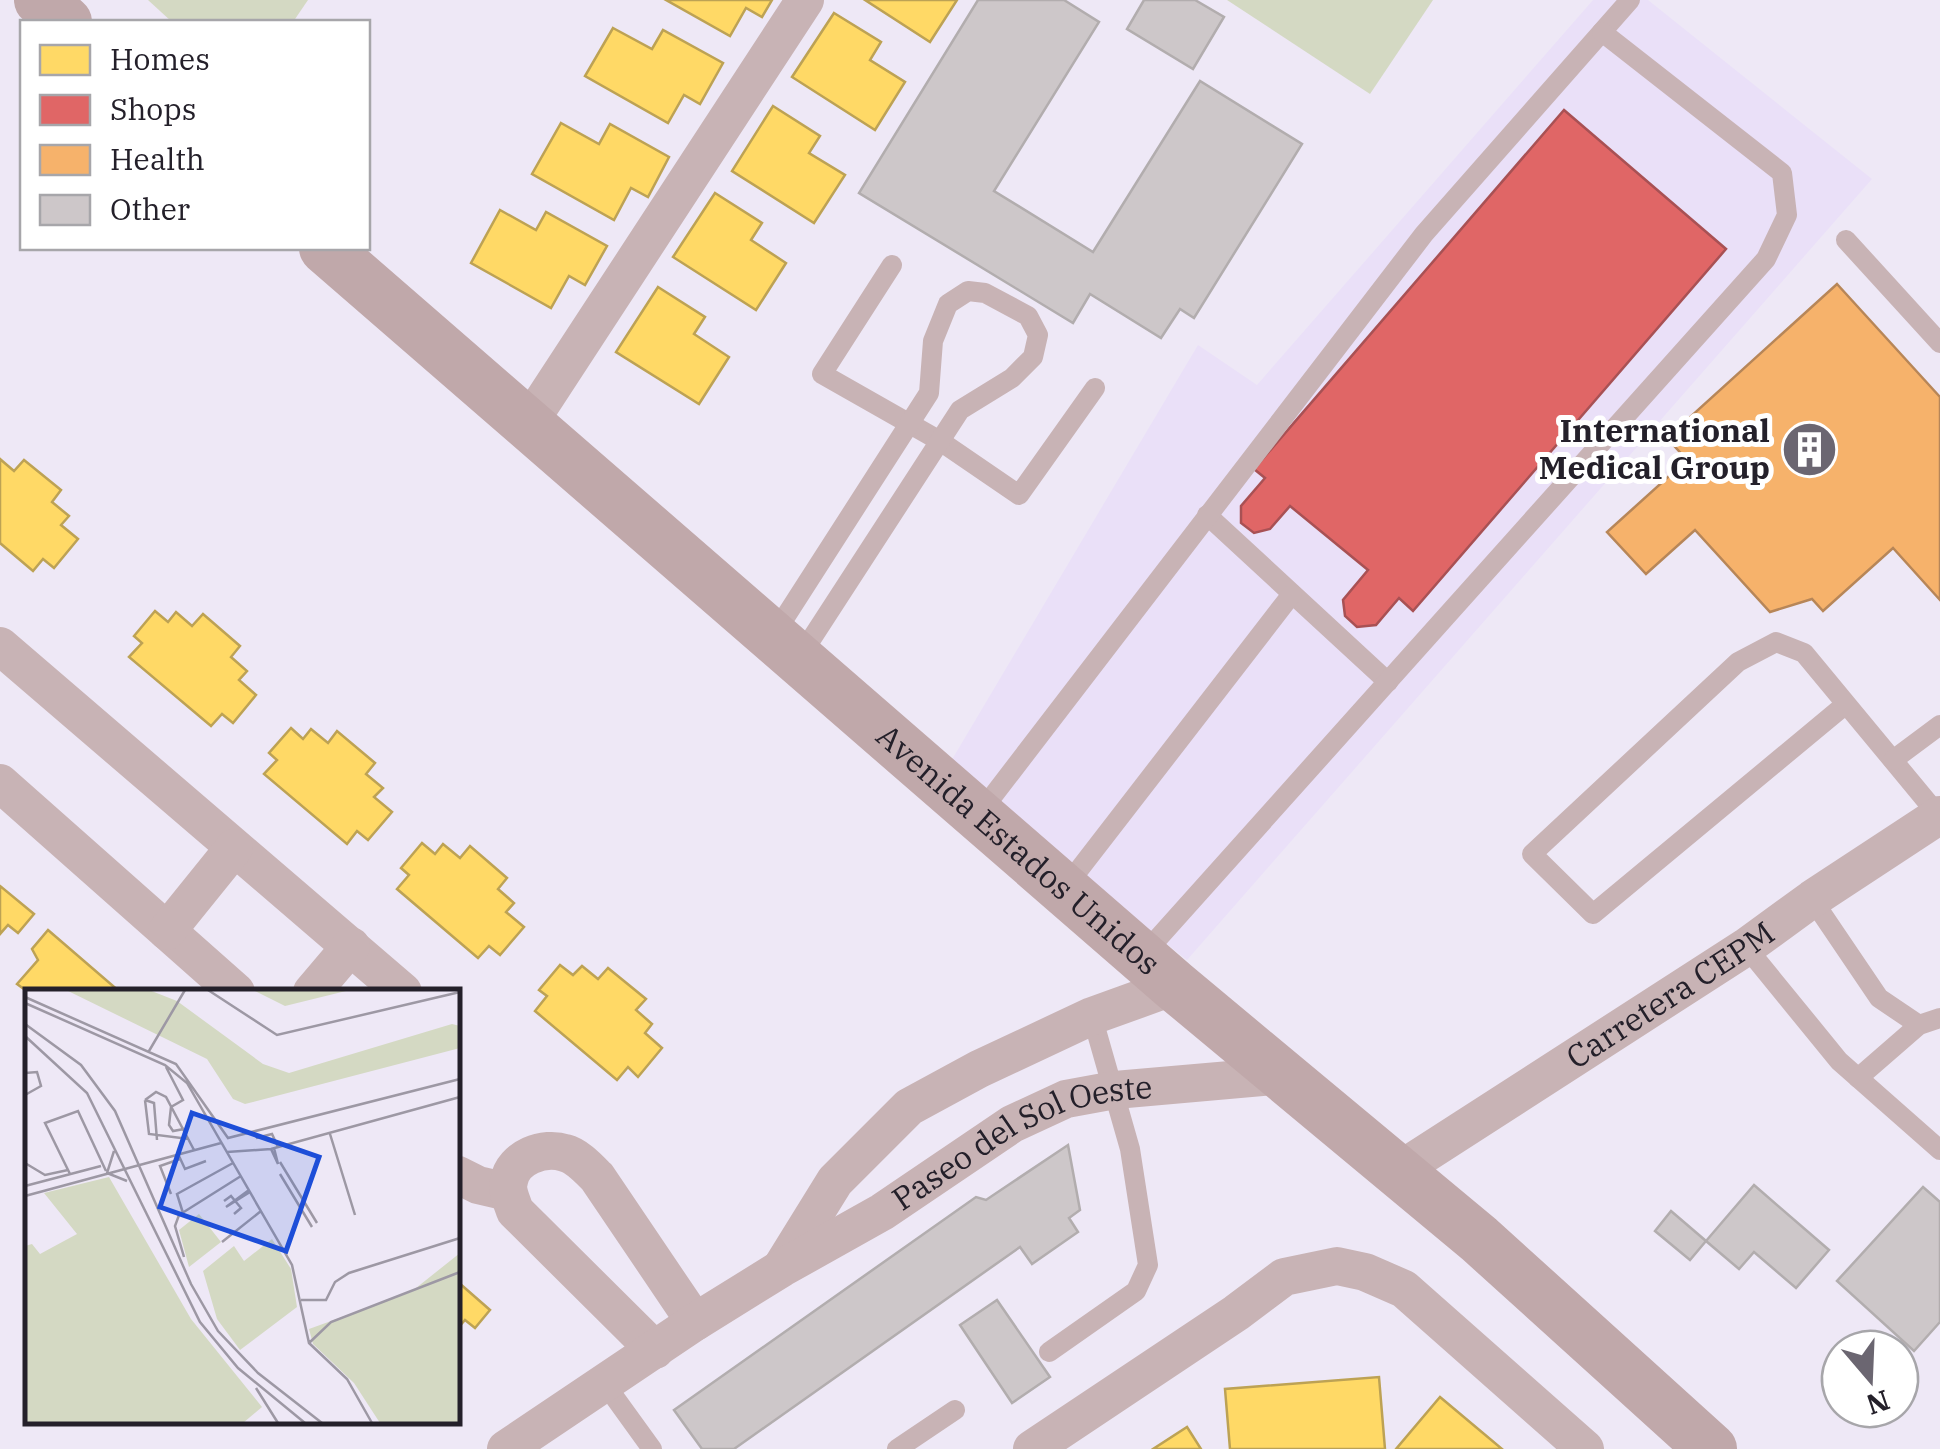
<svg xmlns="http://www.w3.org/2000/svg" width="1940" height="1449" font-family="'IBM Plex Serif',serif">
<style>
.built{fill:#eae0f8}
.green{fill:#d4d9c3}
.homes{fill:#ffd966;stroke:#bda254;stroke-width:2.5}
.shops{fill:#e06666;stroke:#a85154;stroke-width:2.5}
.health{fill:#f6b26b;stroke:#b78658;stroke-width:2.5}
.building{fill:#cdc7c9;stroke:#b2adae;stroke-width:2.5}
.lines{fill:none;stroke-linecap:round;stroke-linejoin:round}
.lane{stroke:#c8b3b5;stroke-width:20}
.street{stroke:#c8b3b5;stroke-width:38}
.secondary{stroke:#c0a8aa;stroke-width:52}
.labels{text-anchor:middle;stroke-width:10;stroke-linejoin:round;paint-order:stroke}
.poi-label{font-size:32px;font-weight:bold;fill:#24202a;stroke:#fff;text-anchor:end}
.street-label{font-size:32px;fill:#24202a;stroke:#fff}
.inset-road{fill:none;stroke:#9d98a4;stroke-width:2.5}
.view{fill:#1d4ed8;fill-opacity:0.15;stroke:#1d4ed8;stroke-width:5}
.inset-edge{fill:none;stroke:#24202a;stroke-width:5}
</style>
<rect width="100%" height="100%" fill="#eee8f6"/>
<polygon class="built" points="1593,0 1648,0 1872,179 1187,960 947,768 1198,345 1257,385"/>
<g class="green">
<polygon points="148,0 308,0 293,22 172,22"/>
<polygon points="1227,0 1433,0 1370,94"/>
</g>
<g class="homes">
<polygon points="666,0 772,0 762,17 746,8 730,36"/>
<polygon points="865,0 957,0 930,42"/>
<polygon points="834,13 881,42 870,60 905,82 875,130 792,77"/>
<polygon points="613,28 652,49 663,30 723,63 700,104 684,95 668,123 585,76"/>
<polygon points="773,106 820,136 809,153 845,175 814,223 732,171"/>
<polygon points="561,123 599,144 610,124 669,157 648,197 631,188 614,220 532,174"/>
<polygon points="715,193 762,223 751,240 786,263 756,310 673,257"/>
<polygon points="500,210 536,230 546,212 607,246 585,285 569,276 551,308 471,263"/>
<polygon points="658,287 705,317 694,334 729,357 699,404 616,352"/>
<polygon points="0,459 14,471 24,460 61,490 52,502 69,516 61,525 78,539 54,568 43,559 33,571 0,543"/>
<polygon points="155,611 168,622 176,612 192,626 203,614 240,646 231,657 247,671 239,680 256,695 233,723 222,714 211,726 129,657 142,643 134,636"/>
<polygon points="291,728 303,739 311,729 328,743 337,731 375,763 366,774 383,788 374,797 392,812 368,840 357,831 347,844 264,774 277,760 269,753"/>
<polygon points="422,843 435,854 443,844 460,858 470,846 507,878 498,889 514,903 506,912 524,927 500,955 489,946 478,958 397,889 409,875 401,868"/>
<polygon points="0,886 34,914 18,933 8,925 0,934"/>
<polygon points="48,930 120,992 28,992 17,984 38,960 32,949"/>
<polygon points="560,965 573,975 582,966 598,979 608,968 646,999 636,1010 652,1024 645,1033 662,1048 638,1077 628,1067 617,1080 535,1011 547,996 539,990"/>
<polygon points="458,1282 490,1310 475,1328 465,1320 458,1328"/>
<polygon points="1379,1377 1385,1449 1230,1449 1225,1389"/>
<polygon points="1440,1397 1502,1449 1396,1449"/>
<polygon points="1187,1427 1201,1449 1153,1449"/>
</g>
<polygon class="shops" points="1564,110 1726,249 1413,611 1399,598 1376,625 1357,627 1345,616 1343,600 1368,570 1290,506 1270,529 1254,533 1241,523 1241,506 1265,478 1254,469"/>
<polygon class="health" points="1837,284 1940,397 1940,600 1893,548 1823,611 1812,599 1770,612 1695,530 1646,574 1607,532 1687,460 1667,438"/>
<g class="building">
<polygon points="978,0 1064,0 1099,22 994,191 1093,252 1200,81 1302,144 1194,318 1180,309 1161,338 1090,294 1073,323 859,193"/>
<polygon points="1144,0 1195,0 1224,17 1193,69 1127,29"/>
<polygon points="1068,1145 1080,1210 1069,1218 1078,1232 1032,1264 1020,1247 734,1449 702,1449 674,1410 976,1197 986,1200"/>
<polygon points="1754,1185 1829,1250 1796,1288 1754,1252 1739,1269 1706,1241"/>
<polygon points="1923,1187 1940,1202 1940,1322 1914,1351 1837,1281"/>
<polygon points="1671,1211 1706,1241 1690,1260 1655,1231"/>
<polygon points="997,1300 1050,1377 1012,1403 960,1325"/>
</g>
<g class="lines">
<g class="lane">
<polyline points="1846,240 1940,343"/>
<polyline points="892,265 822,374 940,441 1019,495 1095,388"/>
<polyline points="1207,515 1388,682"/>
<polyline points="773,636 929,393 933,341 948,304 968,291 985,293 1028,316 1038,335 1033,357 1012,378 960,410 799,658"/>
<polyline points="1846,704 1593,914 1532,854 1738,662 1776,642 1804,653 1939,816"/>
<polyline points="1893,760 1940,725"/>
<polyline points="979,814 1424,234 1630,0"/>
<polyline points="1064,889 1292,594"/>
<polyline points="1812,899 1879,998 1919,1025"/>
<polyline points="1746,947 1839,1061 1940,1150"/>
<polyline points="1143,955 1766,259 1787,215 1782,173 1602,32"/>
<polyline points="1858,1078 1919,1025 1940,1018"/>
<polyline points="1049,1352 1136,1291 1148,1265 1130,1149 1092,1016"/>
<polyline points="605,1384 652,1449"/>
<polyline points="897,1449 955,1410"/>
</g>
<g class="street">
<polyline points="528,424 805,0"/>
<polyline points="0,646 403,992"/>
<polyline points="0,783 236,992"/>
<polyline points="167,931 234,848"/>
<polyline points="312,992 351,946"/>
<path id="s1" d="M1400,1170l346,-223 66,-48 128,-84"/>
<polyline points="458,1175 478,1185 508,1192"/>
<polyline points="783,1265 835,1181 909,1107 979,1069 1092,1016 1175,986"/>
<path d="M655,1350l-140,-139c-3,-10 -9,-20 -6,-30 4,-24 35,-35 56,-28 12,3 23,15 32,24l98,145"/>
<path id="s2" d="M506,1449l189,-127 87,-54 100,-56 130,-88 54,-25 49,-9 171,-15"/>
<polyline points="1032,1449 1236,1313 1284,1277 1337,1266 1365,1272 1404,1289 1585,1449"/>
</g>
<g class="secondary">
<polyline points="40,0 66,22"/>
<path id="s3" d="M325,248l850,738 304,253 232,210"/>
</g>
</g>
<defs>
<symbol id="building-disc" viewBox="-11 -11 22 22"><circle r="9.5" fill="#6b6671" stroke="#fff"/><path d="M-4-6H4V6H1V3H-1V6H-4ZM-2.5-4.3h1.7v1.8h-1.7ZM.8-4.3h1.7v1.8H.8ZM-2.5-1h1.7V.8h-1.7ZM.8-1h1.7V.8H.8Z" fill="#fff"/></symbol>
</defs>
<g fill-rule="evenodd">
<use href="#building-disc" x="1778" y="418" width="63" height="63"/>
</g>
<g class="labels">
<g class="poi-label">
<text x="1770" y="442">International<tspan x="1770" dy="37">Medical Group</tspan></text>
</g>
<g class="street-label">
<text dy="11" stroke="none"><textPath href="#s3" startOffset="918">Avenida Estados Unidos</textPath></text>
<text dy="11" stroke="none"><textPath href="#s1" startOffset="322">Carretera CEPM</textPath></text>
<text dy="11" stroke="none"><textPath href="#s2" startOffset="605">Paseo del Sol Oeste</textPath></text>
</g>
</g>
<g transform="translate(25 989)">
<rect width="435" height="435" fill="#eee8f6"/>
<path d="M41,1h83l28,11 86,63 26,9 163,-49 8,2v22l-215,56 -12,-5 -26,-40zM228,1h97l-65,16zM84,188l82,142 71,88 -19,16h-218v-177l7,-2 8,10 37,-20 -33,-41zM174,225l22,28 -32,25 -10,-37zM247,250l19,30 6,38 -57,43 -23,-31 -14,-48 31,-25 10,15zM435,264v170h-80l-26,-40 -41,-39 -4,-15 102,-37z" fill="#d4d9c3"/>
<path class="inset-road" d="M183,1l69,45 183,-43M0,8l151,67 52,74 232,-59M0,14l140,62 22,18 105,182 17,78 38,36 25,44M0,35l56,41 34,46 76,173 27,47 40,42 64,50M0,47l62,57 113,229 38,46 67,55M124,62l36,-61M141,78l17,33 -12,7 -2,18 4,6 11,-2M0,84l12,-1 4,14 -16,9M120,111l11,-8 10,5 28,53M120,111l4,34 40,5M120,111l9,3 3,37M305,145l25,81M231,149l16,-4 6,13M246,160l7,15 -4,-16M89,162l-7,22 20,8M202,163l44,-3 189,-52M154,167l6,13 21,-8M255,173l37,61M0,174l20,12 23,-5M45,185l-25,-51 33,-12 28,60M255,185l32,53M0,197l76,-20M224,201l-23,17 24,-15M146,205l-11,-28 20,-7M0,207l196,-53M199,212l7,-5 10,12 -7,6M158,224l-6,-19 56,-31M197,253l39,-31M159,268l-9,-31 4,-11 62,-39M276,311h25l9,-18 14,-9 111,-35M284,354l22,-21 129,-50M231,399l22,35"/>
<path class="view" d="M167,124l127,44 -33,94 -126,-44z"/>
<rect width="435" height="435" class="inset-edge"/>
</g>
<rect x="20" y="20" width="350" height="230" fill="#ffffff" stroke="#a7a6aa" stroke-width="2.5"/>
<rect x="40" y="45" width="50" height="30" fill="#ffd966" stroke="#a7a6aa" stroke-width="2.5"/>
<text x="110" y="70" font-size="30" fill="#24202a">Homes</text>
<rect x="40" y="95" width="50" height="30" fill="#e06666" stroke="#a7a6aa" stroke-width="2.5"/>
<text x="110" y="120" font-size="30" fill="#24202a">Shops</text>
<rect x="40" y="145" width="50" height="30" fill="#f6b26b" stroke="#a7a6aa" stroke-width="2.5"/>
<text x="110" y="170" font-size="30" fill="#24202a">Health</text>
<rect x="40" y="195" width="50" height="30" fill="#cdc7c9" stroke="#a7a6aa" stroke-width="2.5"/>
<text x="110" y="220" font-size="30" fill="#24202a">Other</text>
<g transform="translate(1870 1379) rotate(161)"><circle r="48" fill="#ffffff" stroke="#a7a6aa" stroke-width="2.5"/>
<path d="M0-8L18 38L0 25L-18 38Z" fill="#6b6671"/>
<text y="-15" font-size="28" font-weight="bold" text-anchor="middle" fill="#24202a">N</text>
</g>
</svg>
